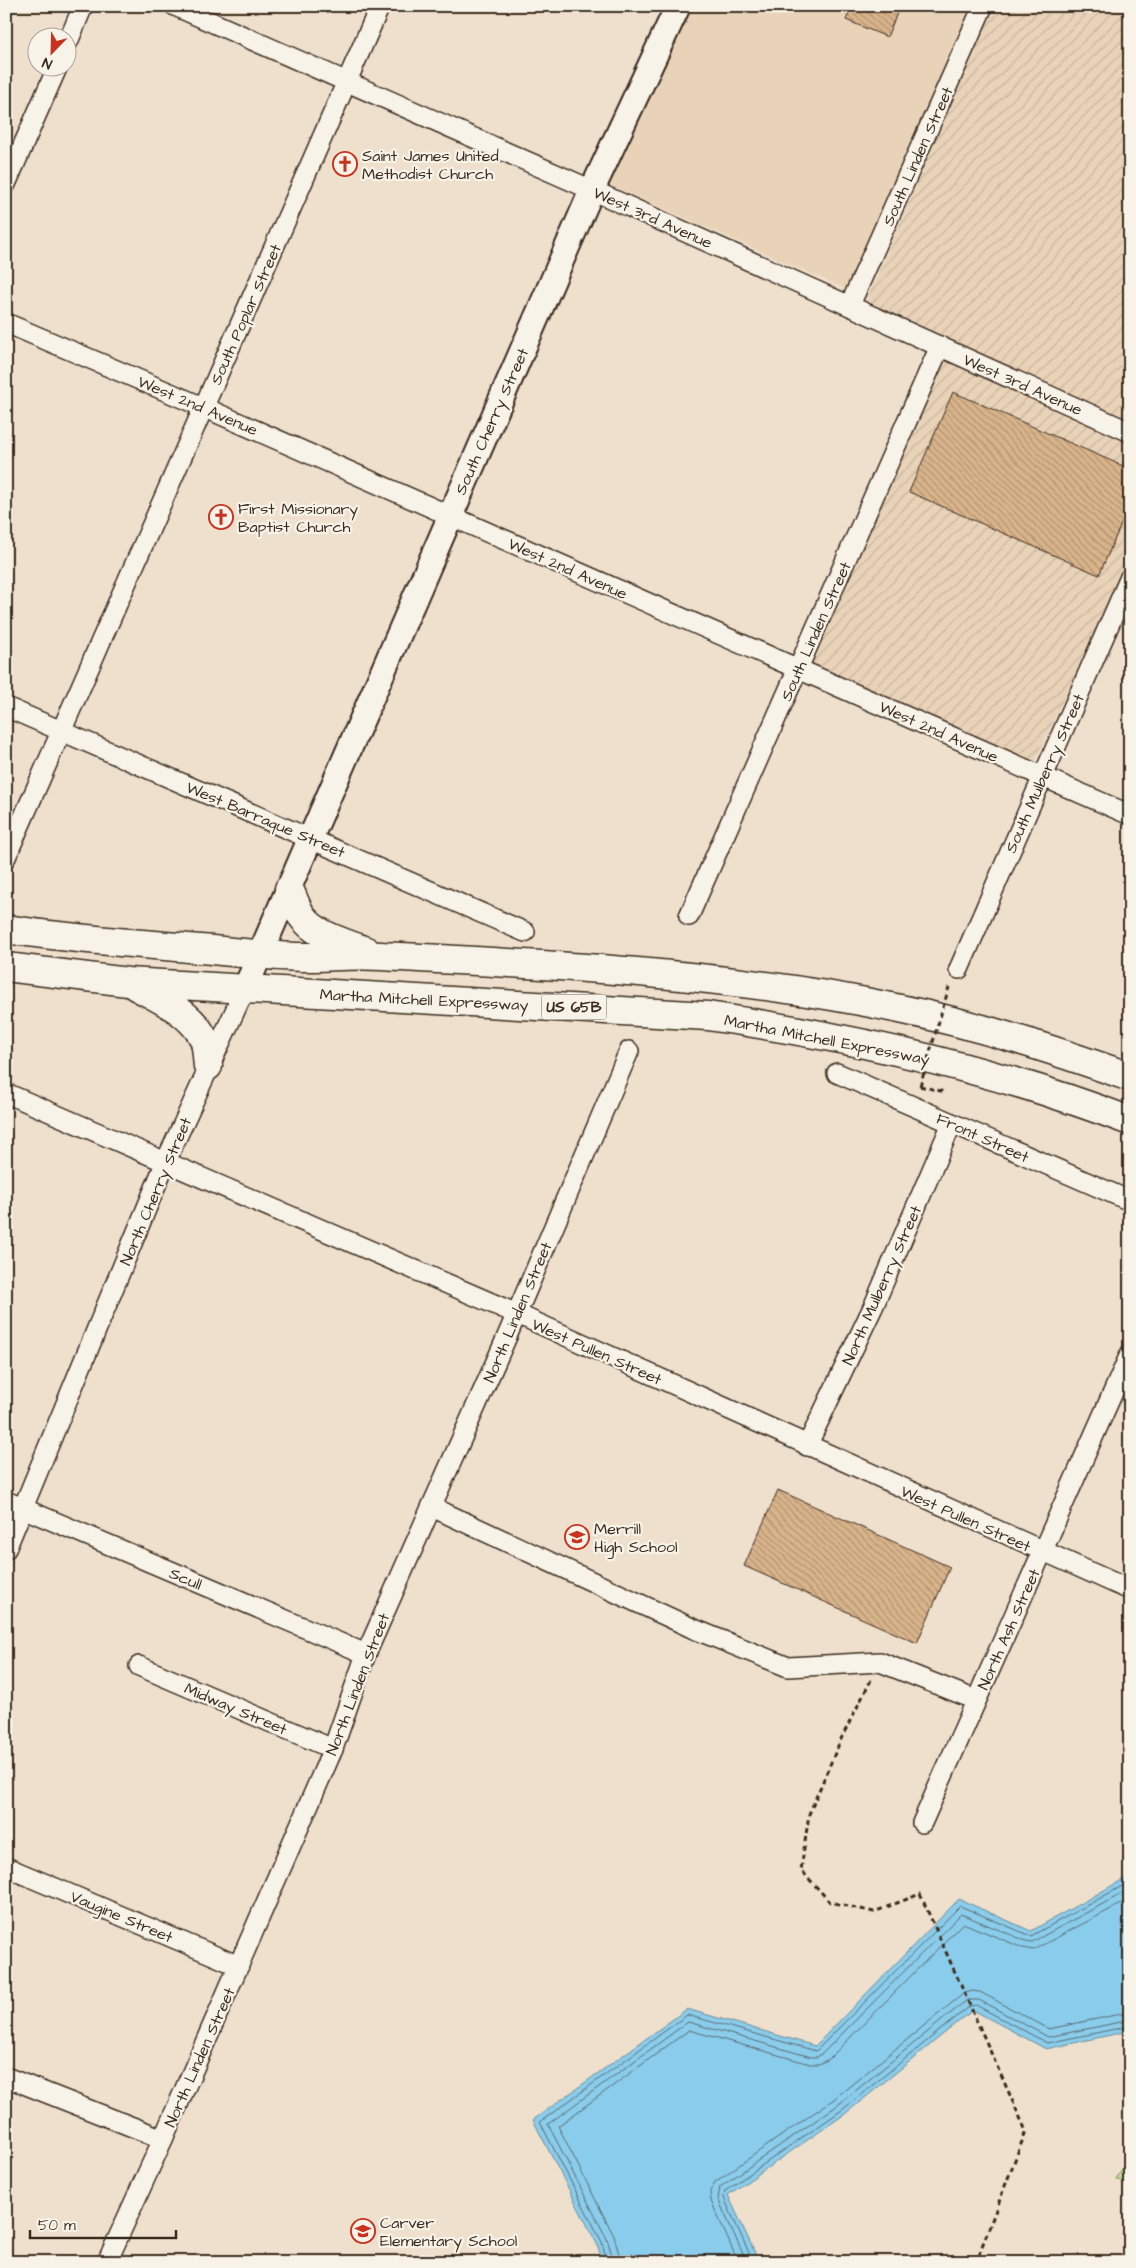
<svg xmlns="http://www.w3.org/2000/svg" width="1136" height="2268" font-family="'Architects Daughter',sans-serif">
<style>
.built{fill:#e8d3b8}
.industrial{fill:url(#industrial-furrows)}
.cemetery{fill:url(#cemetery-stones);stroke:#7d845a}
.water{fill:#8acceb;stroke:#6a8b99}
.lines{fill:none;stroke-linecap:round;stroke-linejoin:round}
.shore{stroke:#5b6b70;stroke-width:1}
.building{fill:url(#building-back-hatch);stroke:#3b2a1e}
.minor-casing{stroke:#3b2a1e;stroke-width:22}
.major-casing{stroke:#3b2a1e;stroke-width:28}
.highway-casing{stroke:#3b2a1e;stroke-width:31}
.path{stroke:#3b2a1e;stroke-width:3;stroke-dasharray:5 4;stroke-linecap:butt}
.minor{stroke:#f7f3e8;stroke-width:19}
.major{stroke:#f7f3e8;stroke-width:24}
.highway{stroke:#f7f3e8;stroke-width:28}
.path-bridge{stroke:#3b2a1e;stroke-width:3;stroke-dasharray:5 4;stroke-linecap:butt}
.labels{text-anchor:middle;stroke-width:4.5;stroke-linejoin:round;paint-order:stroke}
.shield{fill:#f7f3e8;stroke:#73665b;stroke-width:1}
.shield-label{font-size:15px;font-weight:bold;fill:#3b2a1e}
.poi-label{font-size:16px;fill:#3b2a1e;stroke:#f7f3e8;text-anchor:start}
.street-label{font-size:16px;fill:#3b2a1e;stroke:#f7f3e8}
</style>
<defs>
<pattern id="industrial-furrows" width="10" height="10" patternUnits="userSpaceOnUse" patternTransform="scale(1.25)"><rect width="10" height="10" fill="#e8d3b8"/><path d="M-1 1l2-2M0 10L10 0M9 11l2-2" fill="none" stroke="#c8b59e"/></pattern>
<pattern id="cemetery-stones" width="16" height="16" patternUnits="userSpaceOnUse" patternTransform="scale(1.25)"><rect width="16" height="16" fill="#bfdf97"/><path d="M2 7V4a2 2 0 0 1 4 0v3zM10 15v-3a2 2 0 0 1 4 0v3z" fill="#a5c082"/></pattern>
<pattern id="building-back-hatch" width="6" height="6" patternUnits="userSpaceOnUse" patternTransform="scale(1.25)"><rect width="6" height="6" fill="#d9b48b"/><path d="M-1 5l2 2M0 0l6 6M5-1l2 2" fill="none" stroke="#b19371"/></pattern>
</defs>
<rect width="100%" height="100%" fill="#eee0cc"/>
<filter id="ink" filterUnits="userSpaceOnUse"><feTurbulence type="fractalNoise" baseFrequency=".02" numOctaves="2"/><feDisplacementMap in="SourceGraphic" scale="10" xChannelSelector="R" yChannelSelector="G"/><feConvolveMatrix kernelMatrix="1 2 1 2 8 2 1 2 1" color-interpolation-filters="sRGB"/></filter>
<g filter="url(#ink)">
<polygon class="built" points="688,6 972,6 846,289 608,184"/>
<polygon class="industrial" points="994,6 1121,6 1130,10 1130,623 1104,612 1035,761 810,664 946,359 949,342 866,301"/>
<polygon class="cemetery" points="1130,2158 1130,2185 1116,2179"/>
<polygon class="water" points="1124,1879 1130,1881 1129,2031 1046,2049 973,2010 845,2114 728,2195 755,2253 754,2262 603,2262 597,2244 533,2120 687,2009 815,2046 959,1899 1031,1931"/>
<g class="lines">
<g class="shore">
<polyline points="607,2262 602,2242 540,2122 687,2015 816,2051 960,1906 1031,1936 1124,1885 1130,1885"/>
<polyline points="614,2262 607,2239 548,2124 688,2022 811,2057 817,2057 823,2053 961,1914 1026,1941 1032,1942 1125,1892 1130,1892"/>
<polyline points="621,2262 614,2236 558,2126 689,2030 810,2064 819,2064 829,2059 963,1923 1023,1948 1033,1950 1130,1899"/>
<polyline points="735,2262 735,2255 711,2201 710,2191 715,2182 834,2099 963,1994 972,1991 980,1992 1049,2029 1130,2012"/>
<polyline points="743,2262 743,2254 718,2199 720,2187 838,2105 967,2000 979,2000 1048,2037 1130,2020"/>
<polyline points="749,2262 749,2253 724,2198 725,2191 842,2110 970,2006 976,2005 1047,2043 1130,2026"/>
</g>
</g>
<g class="building">
<polygon points="852,6 900,6 887,37 846,20"/>
<polygon points="953,392 1130,469 1130,504 1099,575 909,492"/>
<polygon points="778,1490 950,1567 917,1643 744,1566"/>
</g>
<g class="lines">
<defs>
<g id="minor">
<polyline points="175,6 592,190 1130,432"/>
<polyline points="68,42 83,6"/>
<polyline points="6,184 57,68"/>
<polyline points="850,305 983,6"/>
<polyline points="6,323 203,407 1130,815"/>
<polyline points="6,707 525,932"/>
<polyline points="6,857 380,6"/>
<polyline points="689,916 940,346"/>
<polyline points="959,969 1130,577"/>
<polyline points="837,1073 1130,1201"/>
<polyline points="6,1093 517,1314 1130,1590"/>
<polyline points="807,1446 874,1305 952,1123"/>
<polyline points="6,1501 366,1654"/>
<polyline points="432,1507 694,1629 788,1667 880,1662 976,1700"/>
<polyline points="6,1549 166,1161 245,989"/>
<polyline points="139,1666 333,1749"/>
<polyline points="922,1823 1130,1354"/>
<polyline points="6,1867 239,1966"/>
<polyline points="6,2077 163,2139"/>
<polyline points="107,2262 163,2139 333,1749 366,1654 505,1341 629,1051"/>
</g>
<polyline id="major" points="245,989 592,190 678,6"/>
<g id="highway">
<path d="M289,889c4,8 7,18 12,26 14,21 43,27 65,36"/>
<path d="M6,929c57,9 114,13 171,18 42,3 84,9 125,10 27,0 54,-3 80,-1 173,9 348,17 518,53 78,16 154,41 230,68"/>
<path d="M6,967l122,15 580,34c143,21 287,53 422,105"/>
<path d="M136,986c24,13 55,26 68,53 3,8 3,19 4,27"/>
</g>
</defs>
<use href="#minor" class="minor-casing"/>
<use href="#major" class="major-casing"/>
<use href="#highway" class="highway-casing"/>
<g class="path">
<polyline points="920,1086 945,1092"/>
<polyline points="871,1680 841,1739 809,1814 801,1870 830,1902 874,1912 920,1894 1026,2131 976,2262"/>
</g>
<use href="#minor" class="minor"/>
<use href="#major" class="major"/>
<use href="#highway" class="highway"/>
<polyline class="path-bridge" points="920,1086 949,987"/>
</g>
</g>
<defs>
<symbol id="church-ring" viewBox="-11 -11 22 22"><circle r="9.5" fill="#f7f3e8" stroke="#c8321e" stroke-width="1.5"/><path d="M-1.2-6h2.4v3.5h3.3v2.4h-3.3V6h-2.4V-.1h-3.3v-2.4h3.3Z" fill="#c8321e"/></symbol>
<symbol id="school-ring" viewBox="-11 -11 22 22"><circle r="9.5" fill="#f7f3e8" stroke="#c8321e" stroke-width="1.5"/><path d="M0-5L7-2L0 1L-7-2ZM-4 1L0 2.5L4 1V4Q0 6-4 4Z" fill="#c8321e"/></symbol>
</defs>
<g fill-rule="evenodd">
<use href="#church-ring" x="331" y="150" width="28" height="28"/>
<use href="#church-ring" x="207" y="503" width="28" height="28"/>
<use href="#school-ring" x="563" y="1523" width="28" height="28"/>
<use href="#school-ring" x="349" y="2217" width="28" height="28"/>
</g>
<g class="labels">
<rect class="shield" x="541.5" y="994.5" width="65" height="25" rx="4"/>
<g class="shield-label">
<text x="574" y="1012">US 65B</text>
</g>
<g class="poi-label">
<text x="362" y="161">Saint James United<tspan x="362" dy="18">Methodist Church</tspan></text>
<text x="238" y="514">First Missionary<tspan x="238" dy="18">Baptist Church</tspan></text>
<text x="594" y="1534">Merrill<tspan x="594" dy="18">High School</tspan></text>
<text x="380" y="2228">Carver<tspan x="380" dy="18">Elementary School</tspan></text>
</g>
<g class="street-label">
<text transform="translate(917 156) rotate(-66)" y="6">South Linden Street</text>
<text transform="translate(653 217) rotate(24)" y="6">West 3rd Avenue</text>
<text transform="translate(245 314) rotate(-66)" y="6">South Poplar Street</text>
<text transform="translate(1023 384) rotate(24)" y="6">West 3rd Avenue</text>
<text transform="translate(198 405) rotate(23)" y="6">West 2nd Avenue</text>
<text transform="translate(491 421) rotate(-66)" y="6">South Cherry Street</text>
<text transform="translate(568 568) rotate(24)" y="6">West 2nd Avenue</text>
<text transform="translate(815 631) rotate(-66)" y="6">South Linden Street</text>
<text transform="translate(939 731) rotate(24)" y="6">West 2nd Avenue</text>
<text transform="translate(1044 773) rotate(-66)" y="6">South Mulberry Street</text>
<text transform="translate(266 819) rotate(23)" y="6">West Barraque Street</text>
<text transform="translate(424 999) rotate(3)" y="6">Martha Mitchell Expressway</text>
<text transform="translate(827 1039) rotate(11)" y="6">Martha Mitchell Expressway</text>
<text transform="translate(983 1137) rotate(24)" y="6">Front Street</text>
<text transform="translate(155 1191) rotate(-67)" y="6">North Cherry Street</text>
<text transform="translate(881 1285) rotate(-66)" y="6">North Mulberry Street</text>
<text transform="translate(517 1312) rotate(-67)" y="6">North Linden Street</text>
<text transform="translate(597 1351) rotate(24)" y="6">West Pullen Street</text>
<text transform="translate(966 1518) rotate(24)" y="6">West Pullen Street</text>
<text transform="translate(186 1578) rotate(23)" y="6">Scull</text>
<text transform="translate(1008 1629) rotate(-66)" y="6">North Ash Street</text>
<text transform="translate(357 1684) rotate(-69)" y="6">North Linden Street</text>
<text transform="translate(236 1708) rotate(23)" y="6">Midway Street</text>
<text transform="translate(122 1916) rotate(23)" y="6">Vaugine Street</text>
<text transform="translate(199 2057) rotate(-66)" y="6">North Linden Street</text>
</g>
</g>
<rect width="1136" height="2268" fill="none" stroke="#f7f3e8" stroke-width="25"/>
<rect x="12" y="12" width="1111" height="2243" fill="none" stroke="#3b2a1e" stroke-width="2" filter="url(#ink)"/>
<g transform="translate(52 52) rotate(203)"><circle r="24" fill="#f7f3e8" stroke="#aca397"/>
<path d="M0-4L9 19L0 12L-9 19Z" fill="#c8321e"/>
<text y="-8" font-size="14" font-weight="bold" text-anchor="middle" fill="#3b2a1e">N</text>
</g>
<path d="M30 2230v8h146v-8" fill="none" stroke="#3b2a1e" stroke-width="2.5"/>
<text x="38" y="2230" font-size="15" fill="#3b2a1e" stroke="#f7f3e8" stroke-width="4" paint-order="stroke">50 m</text>
</svg>
